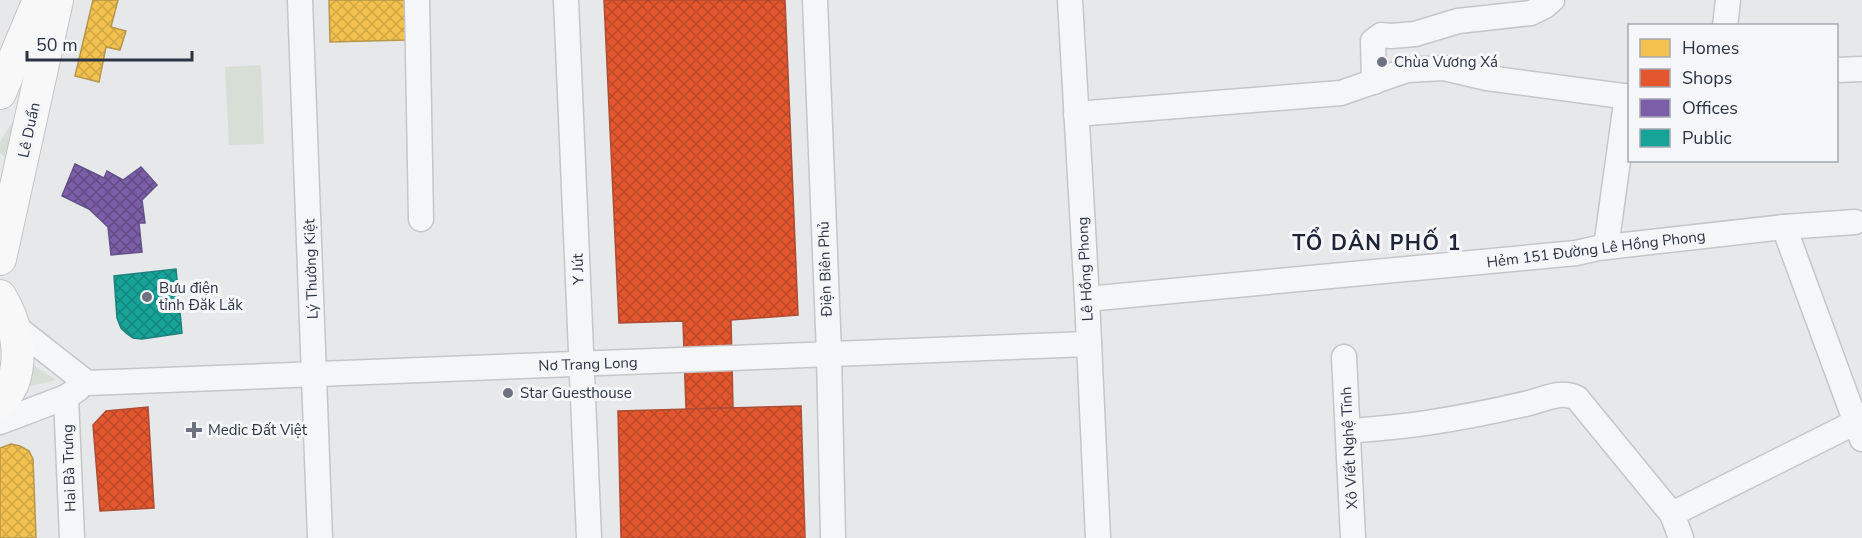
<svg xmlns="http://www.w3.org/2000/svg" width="1862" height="538" font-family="'Nunito Sans',sans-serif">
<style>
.green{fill:#d6ded6}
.homes{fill:url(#homes-cross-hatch);stroke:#b6974b;stroke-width:1.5}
.shops{fill:url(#shops-cross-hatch);stroke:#ac4c35;stroke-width:1.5}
.offices{fill:url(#offices-cross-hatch);stroke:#63518a;stroke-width:1.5}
.public{fill:url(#public-cross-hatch);stroke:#1d827f;stroke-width:1.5}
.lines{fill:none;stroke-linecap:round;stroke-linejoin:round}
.minor-casing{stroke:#c4c6c8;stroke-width:27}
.major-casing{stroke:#c2c5c8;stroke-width:34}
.minor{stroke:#f5f6f7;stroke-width:24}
.major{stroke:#f8f8f8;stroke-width:32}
.poi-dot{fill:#6c737f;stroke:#f4f6f9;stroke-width:2}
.labels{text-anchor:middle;stroke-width:6;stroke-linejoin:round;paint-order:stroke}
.poi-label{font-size:15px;fill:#2b3445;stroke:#f4f6f9;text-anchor:start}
.street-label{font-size:15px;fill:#2b3445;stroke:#f4f6f9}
.district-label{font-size:21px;font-weight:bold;letter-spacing:1.5px;fill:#1d2536;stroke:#f4f6f9}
</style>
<defs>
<pattern id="homes-cross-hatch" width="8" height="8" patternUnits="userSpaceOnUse" patternTransform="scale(1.5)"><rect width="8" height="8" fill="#f2c14e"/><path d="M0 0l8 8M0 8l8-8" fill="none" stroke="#d0a645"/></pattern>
<pattern id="shops-cross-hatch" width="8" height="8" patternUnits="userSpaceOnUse" patternTransform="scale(1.5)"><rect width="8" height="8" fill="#e4572e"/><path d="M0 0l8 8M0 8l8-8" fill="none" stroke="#b94929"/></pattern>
<pattern id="offices-cross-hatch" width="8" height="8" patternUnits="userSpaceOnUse" patternTransform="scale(1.5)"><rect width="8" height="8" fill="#7b5ea7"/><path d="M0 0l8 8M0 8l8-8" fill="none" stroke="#604a82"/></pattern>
<pattern id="public-cross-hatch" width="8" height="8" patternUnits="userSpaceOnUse" patternTransform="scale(1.5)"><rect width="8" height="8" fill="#17a398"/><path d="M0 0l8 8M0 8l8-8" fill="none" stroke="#15867e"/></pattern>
</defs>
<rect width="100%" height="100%" fill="#e6e8ea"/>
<g class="green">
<polygon points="261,65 264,144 229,145 225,67"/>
<polygon points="27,99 10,162 0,153 0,142"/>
<polygon points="32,364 56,380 26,387"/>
</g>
<g class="homes">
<polygon points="93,0 118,0 111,27 126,31 120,50 106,47 99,82 75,76"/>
<polygon points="329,0 406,0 408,40 330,42"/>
<polygon points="11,444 20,446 29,451 33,459 36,538 0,538 0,448"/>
</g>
<g class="shops">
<polygon points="604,0 785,0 798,315 731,320 733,408 686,409 683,321 619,323"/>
<polygon points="801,406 805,538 621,538 618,411"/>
<polygon points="148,407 154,508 100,511 93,425 106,411"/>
</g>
<polygon class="offices" points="75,164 104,178 107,171 123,180 141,167 157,185 142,200 145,223 139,223 142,252 111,255 108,227 89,209 62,196"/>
<polygon class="public" points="176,269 182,333 142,339 133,338 126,333 121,328 117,318 114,276"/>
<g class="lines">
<defs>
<g id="minor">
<polyline points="300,0 320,538"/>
<polyline points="417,0 421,219"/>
<polyline points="566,0 589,538"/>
<polyline points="815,0 829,354 833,538"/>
<polyline points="1070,0 1087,299 1098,538"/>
<polyline points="1725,26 1728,0"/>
<polyline points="1836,70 1862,69"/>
<polyline points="1374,82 1373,41 1381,35 1391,36 1415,34 1458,21 1531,13 1545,6 1552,0"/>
<polyline points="1076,114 1341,93 1407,70 1444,68 1487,78 1630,97"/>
<polyline points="1784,227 1862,439"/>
<polyline points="1606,247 1627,96"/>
<polyline points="1087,299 1576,253 1598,248 1784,227 1855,222"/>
<polyline points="13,325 87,383"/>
<polyline points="1344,357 1353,538"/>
<polyline points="87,383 1089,344"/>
<polyline points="66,397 72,538"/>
<polyline points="0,422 66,397 78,389"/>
<path d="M1348,431c26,-2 52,-4 78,-8 34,-5 69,-12 103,-20 17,-4 31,-13 48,-5l95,116 9,24"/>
<polyline points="1672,514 1862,419"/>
</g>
<g id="major">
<polyline points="0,93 39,0"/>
<polyline points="0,259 57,0"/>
<path d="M0,296c16,26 23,58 13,87 -3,7 -9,14 -13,21"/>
</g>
</defs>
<use href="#minor" class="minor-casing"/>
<use href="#major" class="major-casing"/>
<use href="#minor" class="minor"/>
<use href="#major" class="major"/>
</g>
<g class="poi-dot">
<circle cx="1382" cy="62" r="6"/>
<circle cx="147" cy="297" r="6"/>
<circle cx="508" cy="393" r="6"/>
<path d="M191 421h6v6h6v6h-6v6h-6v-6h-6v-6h6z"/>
</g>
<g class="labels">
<g class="poi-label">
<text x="1394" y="67">Chùa Vương Xá</text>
<text x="159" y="293">Bưu điện<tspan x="159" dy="17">tỉnh Đăk Lăk</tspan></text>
<text x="520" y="398">Star Guesthouse</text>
<text x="208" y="435">Medic Đất Việt</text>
</g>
<g class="street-label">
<text transform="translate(29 130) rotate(-78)" y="5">Lê Duẩn</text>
<text transform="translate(1596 249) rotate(-7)" y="5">Hẻm 151 Đường Lê Hồng Phong</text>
<text transform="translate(311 269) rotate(-92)" y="5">Lý Thường Kiệt</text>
<text transform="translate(578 269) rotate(-92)" y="5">Y Jút</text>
<text transform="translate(825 269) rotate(-92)" y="5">Điện Biên Phủ</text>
<text transform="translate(1085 269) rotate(-93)" y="5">Lê Hồng Phong</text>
<text transform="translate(588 364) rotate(-2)" y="5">Nơ Trang Long</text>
<text transform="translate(1349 448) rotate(-93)" y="5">Xô Viết Nghệ Tĩnh</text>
<text transform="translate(69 468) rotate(-92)" y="5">Hai Bà Trưng</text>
</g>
<g class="district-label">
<text x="1377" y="250">TỔ DÂN PHỐ 1</text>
</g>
</g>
<rect x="1628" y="24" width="210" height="138" fill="#f4f6f9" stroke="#a4a8b1" stroke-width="1.5"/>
<rect x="1640" y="39" width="30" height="18" fill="#f2c14e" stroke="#a4a8b1" stroke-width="1.5"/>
<text x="1682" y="54" font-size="18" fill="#2b3445">Homes</text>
<rect x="1640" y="69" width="30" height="18" fill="#e4572e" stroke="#a4a8b1" stroke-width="1.5"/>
<text x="1682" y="84" font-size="18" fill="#2b3445">Shops</text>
<rect x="1640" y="99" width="30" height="18" fill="#7b5ea7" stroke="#a4a8b1" stroke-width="1.5"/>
<text x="1682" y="114" font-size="18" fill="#2b3445">Offices</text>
<rect x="1640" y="129" width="30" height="18" fill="#17a398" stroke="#a4a8b1" stroke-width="1.5"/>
<text x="1682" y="144" font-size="18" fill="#2b3445">Public</text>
<path d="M27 51v9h165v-9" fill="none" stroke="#2b3445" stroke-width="3"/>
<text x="36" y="51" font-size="18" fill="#2b3445" stroke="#f4f6f9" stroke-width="4.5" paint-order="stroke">50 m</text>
</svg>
